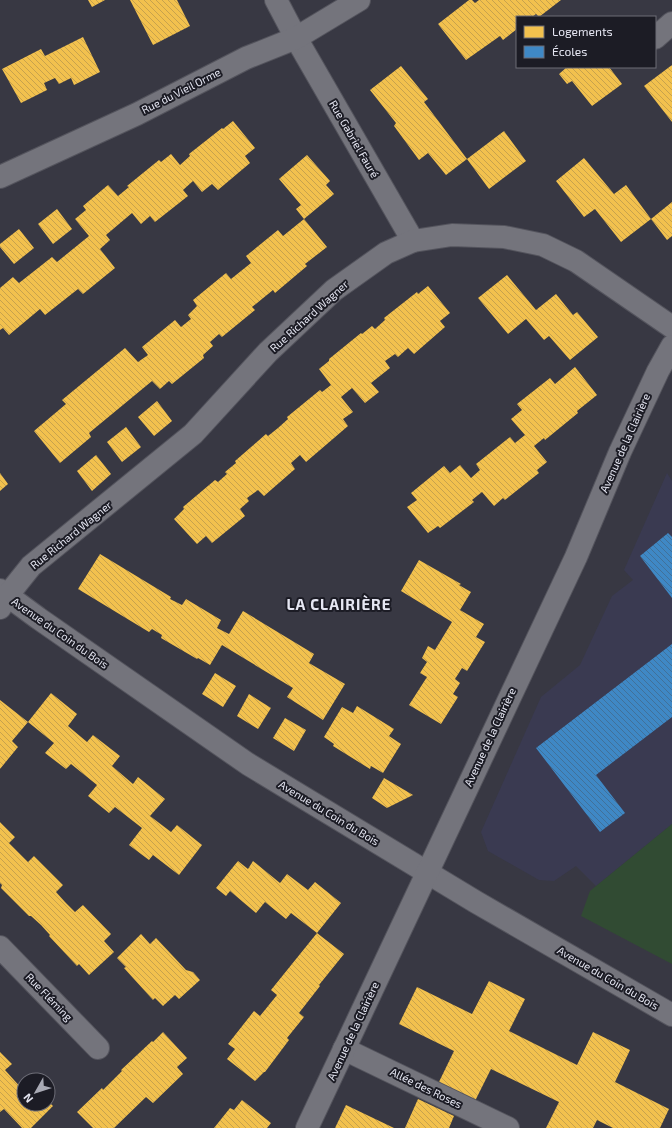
<svg xmlns="http://www.w3.org/2000/svg" width="672" height="1128" font-family="'Exo 2',sans-serif">
<style>
.built{fill:#3a3a51}
.park{fill:#314b33}
.homes{fill:url(#homes-back-hatch)}
.schools{fill:url(#schools-back-hatch)}
.lines{fill:none;stroke-linecap:round;stroke-linejoin:round}
.minor-casing{stroke:#54545d;stroke-width:24}
.minor{stroke:#74747c;stroke-width:22}
.labels{text-anchor:middle;stroke-width:4;stroke-linejoin:round;paint-order:stroke}
.street-label{font-size:11px;fill:#e6e7f3;stroke:#1c1c25}
.district-label{font-size:15px;font-weight:bold;letter-spacing:1px;fill:#e6e7f3;stroke:#1c1c25}
</style>
<defs>
<pattern id="homes-back-hatch" width="6" height="6" patternUnits="userSpaceOnUse"><rect width="6" height="6" fill="#f2c14e"/><path d="M-1 5l2 2M0 0l6 6M5-1l2 2" fill="none" stroke="#c7a24d"/></pattern>
<pattern id="schools-back-hatch" width="6" height="6" patternUnits="userSpaceOnUse"><rect width="6" height="6" fill="#3f88c5"/><path d="M-1 5l2 2M0 0l6 6M5-1l2 2" fill="none" stroke="#41719a"/></pattern>
</defs>
<rect width="100%" height="100%" fill="#383843"/>
<polygon class="built" points="667,473 672,481 672,824 596,886 576,866 554,881 539,880 488,851 481,832 541,697 580,665 612,596 633,580 624,570"/>
<polygon class="park" points="672,824 672,964 581,916 590,891"/>
<g class="homes">
<polygon points="88,0 105,0 92,7"/>
<polygon points="130,0 177,0 190,26 153,45"/>
<polygon points="469,0 472,0 475,3 479,0 561,0 539,17 536,14 532,17 517,17 517,29 503,40 500,36 466,60 438,24"/>
<polygon points="83,37 100,72 74,85 71,78 59,84 55,78 44,83 47,90 21,103 2,69 41,49 45,56"/>
<polygon points="672,65 672,122 644,86"/>
<polygon points="401,66 428,99 424,102 467,159 504,131 526,161 489,189 467,159 446,175 428,153 419,160 394,126 396,123 370,90"/>
<polygon points="567,67 609,67 622,84 592,106 572,81 567,84 559,74"/>
<polygon points="233,121 255,148 245,156 250,163 218,190 212,184 202,192 193,181 183,190 188,196 155,222 150,216 141,224 132,213 106,235 110,240 100,249 115,268 83,294 78,289 45,315 40,309 9,335 3,328 0,330 0,288 13,277 19,283 52,257 57,262 89,236 75,219 86,210 83,206 108,185 118,196 129,187 127,186 159,160 161,162 171,154 180,165 190,156 189,154 222,128 223,129"/>
<polygon points="307,155 330,181 326,185 334,194 304,219 296,209 301,205 279,179"/>
<polygon points="584,158 614,194 626,185 651,219 621,242 595,209 584,217 556,181"/>
<polygon points="672,202 672,236 667,240 651,219"/>
<polygon points="57,209 72,229 53,244 38,224"/>
<polygon points="304,219 327,247 305,264 307,266 275,293 273,290 252,307 255,310 222,337 219,334 210,342 213,346 203,355 204,358 172,384 169,381 160,389 152,381 89,433 91,437 60,463 34,431 66,404 62,400 125,348 138,362 148,355 142,347 175,320 181,327 191,319 188,315 197,306 193,300 226,273 231,279 251,263 246,256 278,230 283,236"/>
<polygon points="19,229 34,248 14,264 0,247 0,244"/>
<polygon points="507,275 536,310 556,294 573,315 577,312 598,337 570,360 549,336 544,340 526,319 508,334 478,298"/>
<polygon points="428,286 450,313 440,321 445,327 414,354 408,348 398,357 395,354 385,361 390,368 371,383 379,392 365,403 352,388 341,397 353,412 343,419 348,426 306,462 300,455 291,463 295,469 264,496 258,490 247,498 249,501 240,509 245,516 212,543 206,536 197,544 174,519 184,509 183,507 215,480 218,482 227,474 225,472 236,463 235,461 266,434 268,436 278,428 288,419 287,417 320,390 322,392 331,385 319,369 329,361 329,359 361,333 362,334 372,326 375,329 385,320 384,318 417,292 418,294"/>
<polygon points="575,367 597,395 577,411 578,413 545,440 544,438 534,446 547,462 537,470 539,473 505,500 503,498 494,506 482,492 472,500 474,502 440,528 438,526 428,533 407,507 417,500 411,493 444,466 450,473 460,465 471,478 480,470 476,464 510,437 515,443 525,435 511,419 522,410 517,404 550,378 555,384"/>
<polygon points="157,401 172,421 154,436 138,417"/>
<polygon points="126,427 141,447 122,462 107,442"/>
<polygon points="96,455 111,474 92,491 77,471"/>
<polygon points="0,473 8,484 0,491"/>
<polygon points="100,554 171,597 170,599 182,605 186,599 221,620 217,628 229,634 243,611 314,654 309,663 345,684 323,720 287,697 293,688 222,645 210,665 198,658 197,659 161,638 162,635 152,629 149,632 78,589"/>
<polygon points="419,560 461,584 459,585 471,592 460,610 484,624 476,637 485,642 467,671 462,668 455,679 460,683 453,694 458,697 441,724 409,705 427,677 420,673 427,662 422,658 428,646 435,650 452,622 401,591"/>
<polygon points="215,673 236,686 223,707 202,694"/>
<polygon points="51,693 77,714 68,726 87,742 93,735 120,756 112,766 133,784 138,777 165,799 150,816 171,832 177,825 202,845 179,875 153,855 149,860 129,845 142,828 115,807 109,813 88,796 97,785 71,764 66,769 45,753 54,743 28,722 12,741 18,747 0,769 0,700 28,722"/>
<polygon points="249,694 271,708 258,729 237,716"/>
<polygon points="357,706 394,729 389,736 401,744 383,773 371,766 370,769 333,746 334,744 324,737 342,707 353,713"/>
<polygon points="285,718 306,730 294,751 273,738"/>
<polygon points="384,778 413,795 387,808 372,798"/>
<polygon points="0,822 15,837 9,843 28,862 34,856 63,885 56,892 65,902 75,912 83,905 111,934 104,941 114,952 89,975 79,964 77,966 49,936 50,935 41,925 31,916 29,916 1,888 2,885 0,883"/>
<polygon points="238,861 248,869 253,861 280,883 287,874 308,890 315,882 341,903 317,933 291,913 286,919 265,902 256,913 230,891 226,896 216,888"/>
<polygon points="317,933 344,954 319,985 320,986 299,1013 304,1017 287,1038 289,1040 265,1072 264,1072 255,1081 227,1059 235,1049 228,1044 254,1011 260,1016 277,995 271,990"/>
<polygon points="141,934 150,944 156,938 186,970 193,972 200,980 179,999 175,995 163,1006 155,998 153,1000 124,968 126,967 117,958"/>
<polygon points="489,981 525,999 509,1031 577,1065 593,1032 630,1050 615,1082 669,1109 660,1128 613,1128 597,1120 593,1128 546,1128 559,1102 491,1069 474,1103 437,1086 454,1051 399,1024 417,987 472,1014"/>
<polygon points="163,1032 187,1058 177,1067 183,1074 153,1103 146,1097 114,1128 93,1128 77,1112 102,1088 103,1090 122,1071 121,1070 152,1041 153,1042"/>
<polygon points="0,1052 12,1064 5,1070 23,1090 24,1088 24,1104 48,1104 48,1101 53,1106 31,1128 22,1128 4,1109 0,1112"/>
<polygon points="418,1099 454,1116 449,1128 405,1128"/>
<polygon points="242,1100 271,1123 267,1128 214,1128 230,1108 234,1110"/>
<polygon points="346,1105 394,1128 335,1128"/>
</g>
<g class="schools">
<polygon points="668,533 672,537 672,598 640,556"/>
<polygon points="672,644 672,717 596,775 625,813 600,832 536,748"/>
</g>
<g class="lines">
<defs>
<g id="minor">
<polyline points="276,0 296,38 413,241"/>
<polyline points="655,38 672,23"/>
<polyline points="0,177 137,114 246,58 296,38 359,0"/>
<polyline points="0,590 38,618 248,764 476,902 672,1015"/>
<polyline points="0,608 7,596 31,566 193,434 268,352 334,290 386,253 413,241 452,235 504,237 543,245 576,261 672,327"/>
<polyline points="0,947 98,1048"/>
<polyline points="344,1049 508,1128"/>
<polyline points="307,1128 576,557 620,452 658,371 672,346"/>
</g>
</defs>
<use href="#minor" class="minor-casing"/>
<use href="#minor" class="minor"/>
</g>
<g class="labels">
<g class="street-label">
<text transform="translate(181 91) rotate(-27)" y="4">Rue du Vieil Orme</text>
<text transform="translate(354 139) rotate(60)" y="4">Rue Gabriel Fauré</text>
<text transform="translate(309 316) rotate(-42)" y="4">Rue Richard Wagner</text>
<text transform="translate(625 443) rotate(-66)" y="4">Avenue de la Clairière</text>
<text transform="translate(71 535) rotate(-39)" y="4">Rue Richard Wagner</text>
<text transform="translate(60 633) rotate(35)" y="4">Avenue du Coin du Bois</text>
<text transform="translate(490 737) rotate(-65)" y="4">Avenue de la Clairière</text>
<text transform="translate(329 813) rotate(31)" y="4">Avenue du Coin du Bois</text>
<text transform="translate(608 978) rotate(30)" y="4">Avenue du Coin du Bois</text>
<text transform="translate(49 997) rotate(46)" y="4">Rue Fléming</text>
<text transform="translate(353 1031) rotate(-65)" y="4">Avenue de la Clairière</text>
<text transform="translate(426 1088) rotate(26)" y="4">Allée des Roses</text>
</g>
<g class="district-label">
<text x="339" y="610">LA CLAIRIÈRE</text>
</g>
</g>
<rect x="516" y="16" width="140" height="52" fill="#1c1c25" stroke="#6d6d77"/>
<rect x="524" y="26" width="20" height="12" fill="#f2c14e" stroke="#6d6d77"/>
<text x="552" y="36" font-size="12" fill="#e6e7f3">Logements</text>
<rect x="524" y="46" width="20" height="12" fill="#3f88c5" stroke="#6d6d77"/>
<text x="552" y="56" font-size="12" fill="#e6e7f3">Écoles</text>
<g transform="translate(36 1092) rotate(231)"><circle r="19" fill="#1c1c25" stroke="#6d6d77"/>
<path d="M0-3L7 15L0 10L-7 15Z" fill="#a9aab5"/>
<text y="-6" font-size="11" font-weight="bold" text-anchor="middle" fill="#e6e7f3">N</text>
</g>
</svg>
